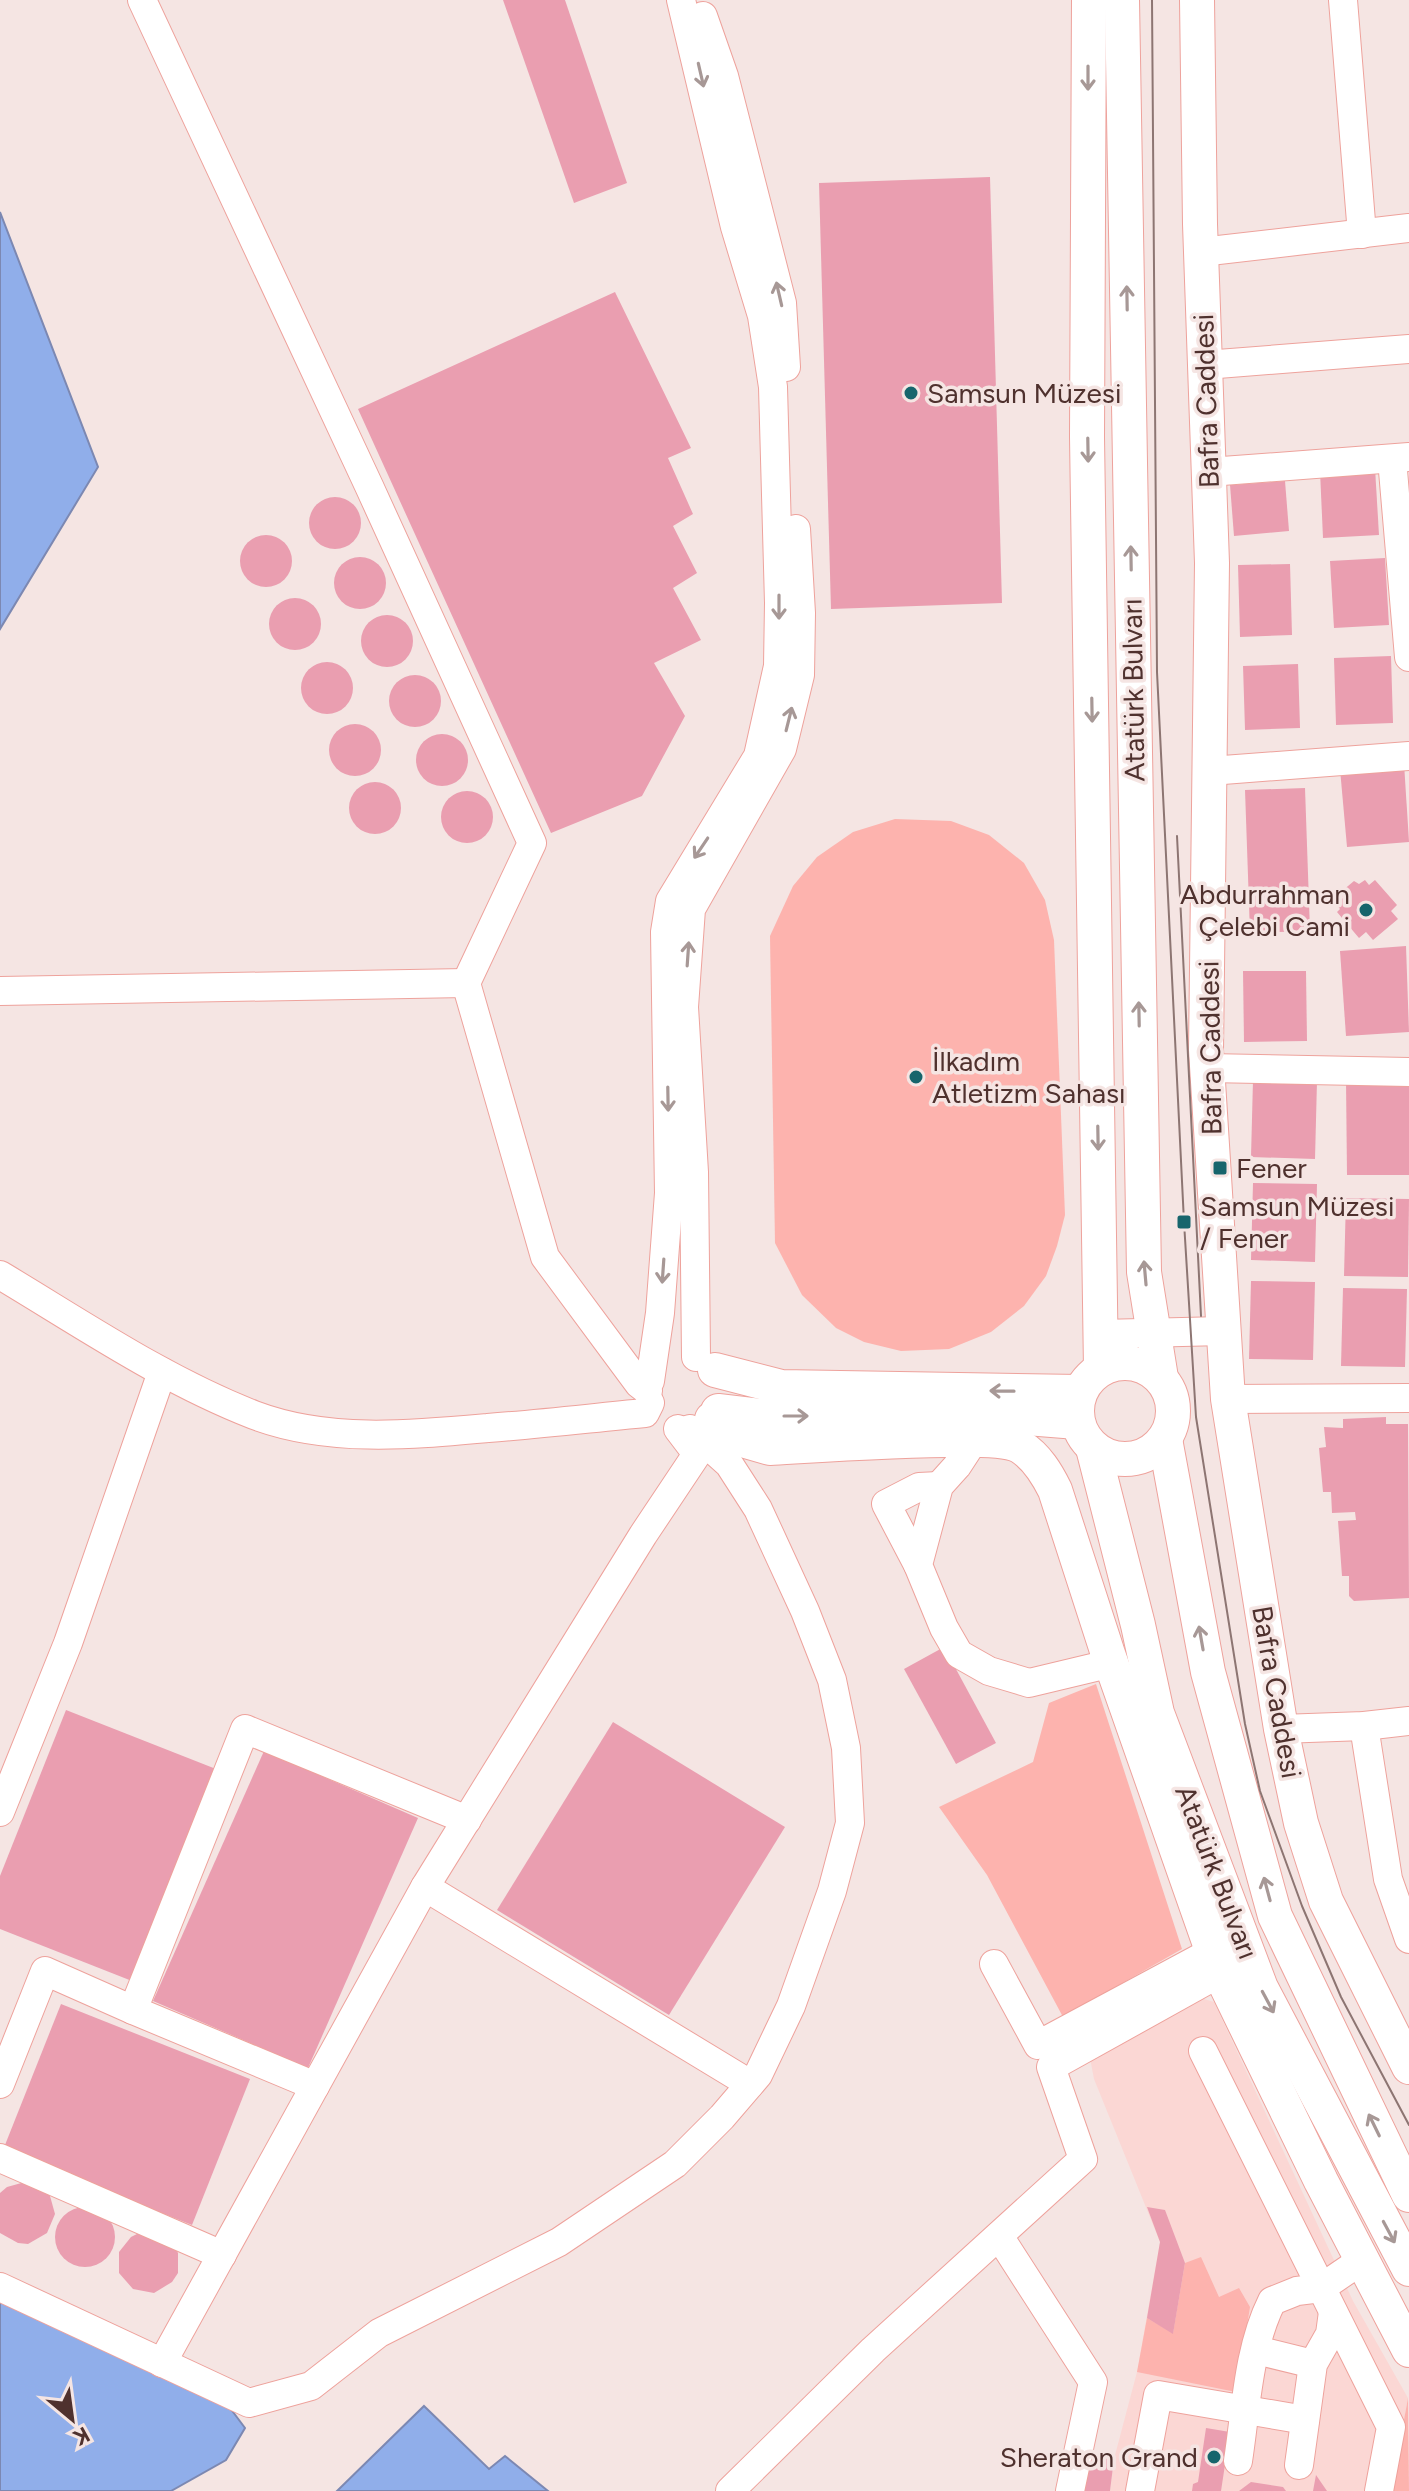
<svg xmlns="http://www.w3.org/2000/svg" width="1409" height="2491" font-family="Figtree,sans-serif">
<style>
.built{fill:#fbd7d4}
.green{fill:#fdb3ae}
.water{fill:#90aeea;stroke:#7c88b2;stroke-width:2}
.building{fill:#ea9eb0}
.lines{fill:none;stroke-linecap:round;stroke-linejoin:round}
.minor-casing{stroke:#eea29c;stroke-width:30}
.major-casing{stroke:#eea29c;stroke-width:36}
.minor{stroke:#fff;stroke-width:28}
.major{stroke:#fff;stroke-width:34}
.tram{stroke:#8d7572;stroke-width:2}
.oneway{stroke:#a79896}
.poi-dot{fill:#17656c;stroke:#f5e5e3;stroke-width:3}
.labels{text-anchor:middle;stroke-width:7;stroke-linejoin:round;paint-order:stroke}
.poi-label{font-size:28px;fill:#4f312e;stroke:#f5e5e3;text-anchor:start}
.street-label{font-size:28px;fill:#4f312e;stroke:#f5e5e3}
</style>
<rect width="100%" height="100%" fill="#f5e5e3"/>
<polygon class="built" points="1197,1997 1214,2002 1353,2301 1408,2398 1391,2491 1110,2491 1114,2459 1137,2372 1160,2242 1094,2079 1089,2053"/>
<g class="green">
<polygon points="895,819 951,821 989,835 1024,863 1045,900 1054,940 1065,1215 1057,1246 1046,1276 1024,1306 991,1332 949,1349 901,1351 864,1342 836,1328 802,1295 775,1243 770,936 793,886 817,857 853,832"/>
<polygon points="1096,1684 1182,1949 1063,2017 987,1875 939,1807 1033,1762 1049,1703"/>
<polygon points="1201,2257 1219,2297 1239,2288 1250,2307 1236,2392 1137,2372 1147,2318 1173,2333 1185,2263"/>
<polygon points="1408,2398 1409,2491 1391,2491"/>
</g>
<g class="water">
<polygon points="0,212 98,467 0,629"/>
<polygon points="0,2300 227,2404 245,2428 226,2460 171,2491 0,2491"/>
<polygon points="424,2406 489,2469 505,2456 548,2491 337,2491"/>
</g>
<g class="building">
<polygon points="503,0 565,0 627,183 574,203"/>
<polygon points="990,177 1002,603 831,609 819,183"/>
<polygon points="615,292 691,448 668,458 693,514 673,526 697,573 673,588 701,640 654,663 685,716 642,796 551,833 358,409"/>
<polygon points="1375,468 1379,535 1323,538 1320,471"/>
<polygon points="1285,481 1289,531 1234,536 1230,485"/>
<circle cx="335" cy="523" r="26"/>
<circle cx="266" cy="561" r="26"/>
<circle cx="360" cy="583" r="26"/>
<polygon points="1385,558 1389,625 1334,628 1330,561"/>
<polygon points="1290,564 1292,635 1240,637 1238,565"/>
<circle cx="295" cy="624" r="26"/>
<circle cx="387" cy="641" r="26"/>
<polygon points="1391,656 1393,723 1336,725 1334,658"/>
<circle cx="327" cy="688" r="26"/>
<polygon points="1298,664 1300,728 1245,730 1243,666"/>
<circle cx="415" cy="701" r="26"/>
<circle cx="355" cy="750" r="26"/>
<circle cx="442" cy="760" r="26"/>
<polygon points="1404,763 1409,842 1347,847 1340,769"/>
<circle cx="375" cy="808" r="26"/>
<polygon points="1305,788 1310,931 1250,933 1245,790"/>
<circle cx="467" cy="817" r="26"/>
<polygon points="1365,880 1369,885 1375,880 1397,905 1391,911 1398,919 1373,940 1366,932 1359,938 1337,912 1340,909 1336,904 1343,898 1342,891 1354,881 1359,884"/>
<polygon points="1406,946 1409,1032 1346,1036 1340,951"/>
<polygon points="1243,971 1306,971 1307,1041 1244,1042"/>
<polygon points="1253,1080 1317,1081 1315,1159 1251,1157"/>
<polygon points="1346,1080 1409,1086 1409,1175 1347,1175"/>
<polygon points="1253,1183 1317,1184 1315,1262 1251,1260"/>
<polygon points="1346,1198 1409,1199 1408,1277 1344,1276"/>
<polygon points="1251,1281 1315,1282 1313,1360 1249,1359"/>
<polygon points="1343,1288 1407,1289 1405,1367 1341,1366"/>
<polygon points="1386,1417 1386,1424 1408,1424 1409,1598 1354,1601 1349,1596 1349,1576 1342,1576 1338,1521 1356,1520 1355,1512 1332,1513 1331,1492 1323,1492 1319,1448 1326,1447 1324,1427 1343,1428 1343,1419"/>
<polygon points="944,1647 996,1743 956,1764 904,1669"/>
<polygon points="66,1710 216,1769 132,1981 0,1929 0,1876"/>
<polygon points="613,1722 785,1827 669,2015 497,1910"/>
<polygon points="264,1751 418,1818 308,2068 153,2001"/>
<polygon points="61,2004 250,2079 192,2225 3,2150"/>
<polygon points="25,2182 43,2189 50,2196 55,2214 47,2233 28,2244 18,2243 0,2233 0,2193 7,2187"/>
<polygon points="1147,2207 1165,2210 1185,2263 1173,2334 1147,2318 1160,2242"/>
<circle cx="85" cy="2237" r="30"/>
<polygon points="139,2233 174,2245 178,2253 178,2273 172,2282 154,2293 133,2289 119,2273 119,2252 131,2237"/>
<polygon points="1206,2428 1230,2432 1221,2491 1192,2491 1193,2484 1198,2482"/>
<polygon points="1081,2455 1114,2459 1110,2491 1077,2491"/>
<polygon points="1316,2475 1327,2491 1313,2491"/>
<polygon points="1251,2482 1283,2487 1286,2491 1239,2491"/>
</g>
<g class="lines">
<defs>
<g id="minor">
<polyline points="142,0 369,486 532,843 466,983 545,1257 639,1384 648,1391"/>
<polyline points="1343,0 1362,234"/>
<polyline points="703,16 724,76 782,303 786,367"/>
<polyline points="1201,252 1409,228"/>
<polyline points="1205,365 1409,349"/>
<polyline points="1392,459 1409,657"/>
<polyline points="1209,472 1409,457"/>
<polyline points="1210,771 1409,756"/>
<polyline points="0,991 466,983"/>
<polyline points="1208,1068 1409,1072"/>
<path d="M0,1275c82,49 164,105 254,140 74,28 157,20 234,13 52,-4 104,-10 157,-15l5,-10"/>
<polyline points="1101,1334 1223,1331"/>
<polyline points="696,1357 694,1172 684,1007 691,909 782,749 800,675 801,613 796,529"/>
<polyline points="650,1381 660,1313 669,1193 665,932 670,901 758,756 778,666 779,603 773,387 762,316 735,227 681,0"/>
<polyline points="1228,1399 1409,1398"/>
<polyline points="974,1440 957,1466 939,1486 918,1565 944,1628 959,1654 989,1671 1029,1683 1100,1666 1108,1654"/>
<polyline points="918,1565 886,1504 919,1487 939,1486"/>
<polyline points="1364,1726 1388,1879 1409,1939"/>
<polyline points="1281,1729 1364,1726 1409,1721"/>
<polyline points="0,1812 68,1643 162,1372"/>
<polyline points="425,1887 750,2084"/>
<polyline points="994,1964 1038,2045 1213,1951"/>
<polyline points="133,2010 245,1729 467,1820"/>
<polyline points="1203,2051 1391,2427 1379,2491"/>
<polyline points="0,2084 45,1971 133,2010 315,2086"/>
<polyline points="0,2158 222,2255"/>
<polyline points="999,2236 1093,2382 1070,2491"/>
<polyline points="0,2287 249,2403 311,2386 379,2333 559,2242 675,2164 722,2117 758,2075 791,2006 832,1891 850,1823 846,1748 832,1680 805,1611 758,1509 729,1464 690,1429"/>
<polyline points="1256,2350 1313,2364"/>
<polyline points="162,2363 425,1887 643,1535 697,1454 678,1429"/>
<path d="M1238,2461c8,-52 10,-112 34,-160l25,-10 24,-3 41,-28"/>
<polyline points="1299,2465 1313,2364 1330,2334 1333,2312"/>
<polyline points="730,2491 873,2350 1083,2159 1051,2067 1220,1973"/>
<polyline points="1140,2491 1158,2395 1305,2420"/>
</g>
<g id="major">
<polyline points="1089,0 1087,437 1101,1369"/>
<polyline points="1122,0 1144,1272 1161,1378"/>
<polyline points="1197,0 1200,224 1212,563 1206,1050 1228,1399 1281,1729 1301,1823 1326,1901 1409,2067"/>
<circle cx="1125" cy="1411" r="48"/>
<polyline points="715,1370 781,1387 1080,1392"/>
<polyline points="718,1411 770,1417 1002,1416 1077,1422"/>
<path d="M712,1419l30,21 28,8c40,-2 228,-16 251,-1 16,10 26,27 34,43l53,164 112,319 101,208 88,169"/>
<polyline points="1165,1439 1208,1672 1275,1916 1409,2195"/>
<polyline points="1093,1448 1138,1625 1157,1713 1261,1988 1409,2269"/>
</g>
</defs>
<use href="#minor" class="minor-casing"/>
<use href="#major" class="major-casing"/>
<use href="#minor" class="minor"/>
<use href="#major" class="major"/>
<g class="tram">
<polyline points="1152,0 1157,672 1184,1222 1196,1417 1245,1724 1260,1791 1302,1906 1341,1997 1409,2125"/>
<polyline points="1177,836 1201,1316"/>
</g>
</g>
<defs><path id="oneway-shaft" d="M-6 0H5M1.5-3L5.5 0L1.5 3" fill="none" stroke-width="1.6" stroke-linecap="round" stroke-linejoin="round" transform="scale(2)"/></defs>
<g class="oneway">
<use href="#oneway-shaft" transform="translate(701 75) rotate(77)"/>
<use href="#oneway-shaft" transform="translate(1088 78) rotate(90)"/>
<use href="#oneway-shaft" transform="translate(779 294) rotate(-103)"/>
<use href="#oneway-shaft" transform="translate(1127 298) rotate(-91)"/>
<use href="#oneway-shaft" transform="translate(1088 450) rotate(89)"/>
<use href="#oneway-shaft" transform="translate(1131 558) rotate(-91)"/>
<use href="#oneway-shaft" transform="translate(779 607) rotate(90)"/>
<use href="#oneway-shaft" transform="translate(1092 710) rotate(89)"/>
<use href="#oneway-shaft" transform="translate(789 719) rotate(-76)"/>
<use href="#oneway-shaft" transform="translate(701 848) rotate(124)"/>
<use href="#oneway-shaft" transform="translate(688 954) rotate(-86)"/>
<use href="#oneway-shaft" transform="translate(1139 1014) rotate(-91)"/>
<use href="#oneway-shaft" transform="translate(668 1099) rotate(89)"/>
<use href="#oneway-shaft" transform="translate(1098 1138) rotate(89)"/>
<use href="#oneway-shaft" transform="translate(663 1271) rotate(94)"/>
<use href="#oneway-shaft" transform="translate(1145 1273) rotate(-95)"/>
<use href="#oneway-shaft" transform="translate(1002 1391) rotate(-179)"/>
<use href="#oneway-shaft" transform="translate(796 1416)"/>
<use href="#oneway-shaft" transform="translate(1201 1638) rotate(-100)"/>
<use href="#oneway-shaft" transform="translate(1267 1889) rotate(-105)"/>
<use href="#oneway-shaft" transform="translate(1268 2002) rotate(62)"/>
<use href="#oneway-shaft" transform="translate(1374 2125) rotate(-116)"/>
<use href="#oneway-shaft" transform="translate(1389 2232) rotate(62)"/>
</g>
<g class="poi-dot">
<circle cx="911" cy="393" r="8"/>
<circle cx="1366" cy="910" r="8"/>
<circle cx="916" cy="1077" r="8"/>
<rect x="1212" y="1160" width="16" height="16" rx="4"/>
<rect x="1176" y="1214" width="16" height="16" rx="4"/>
<circle cx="1214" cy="2457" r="8"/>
</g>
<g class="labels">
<g class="poi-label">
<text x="927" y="403">Samsun Müzesi</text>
<text x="1350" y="904" text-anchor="end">Abdurrahman<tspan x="1350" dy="32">Çelebi Cami</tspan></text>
<text x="932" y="1071">İlkadım<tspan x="932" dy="32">Atletizm Sahası</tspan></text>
<text x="1236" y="1178">Fener</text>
<text x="1200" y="1216">Samsun Müzesi<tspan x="1200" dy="32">/ Fener</tspan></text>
<text x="1198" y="2467" text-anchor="end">Sheraton Grand</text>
</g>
<g class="street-label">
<text transform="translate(1206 401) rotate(-92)" y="10">Bafra Caddesi</text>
<text transform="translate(1133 690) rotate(-91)" y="10">Atatürk Bulvarı</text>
<text transform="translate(1210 1048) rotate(-91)" y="10">Bafra Caddesi</text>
<text transform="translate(1277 1692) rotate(80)" y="10">Bafra Caddesi</text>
<text transform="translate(1217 1872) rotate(69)" y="10">Atatürk Bulvarı</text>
</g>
</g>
<g transform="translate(72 2419) rotate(151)" stroke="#f5e5e3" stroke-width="6" paint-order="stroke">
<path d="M0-6L14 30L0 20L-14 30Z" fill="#4f312e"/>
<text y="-12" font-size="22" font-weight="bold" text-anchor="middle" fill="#4f312e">K</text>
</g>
</svg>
